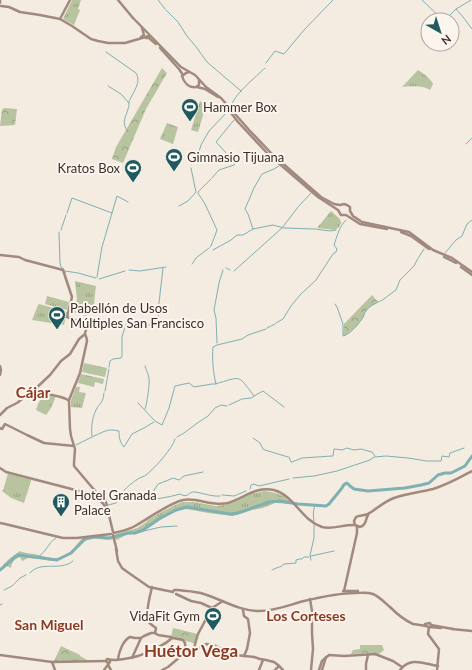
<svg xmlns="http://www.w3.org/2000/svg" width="472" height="670" font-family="Lato,sans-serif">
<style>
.grass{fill:url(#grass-tufts)}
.forest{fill:url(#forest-crowns)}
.pitch{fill:#b8c4a0}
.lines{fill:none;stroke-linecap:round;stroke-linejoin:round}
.stream{stroke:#7fb0b2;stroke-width:1}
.river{stroke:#7fb0b2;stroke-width:3}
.secondary{stroke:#a18a7d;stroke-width:2.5}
.labels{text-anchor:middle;stroke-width:4;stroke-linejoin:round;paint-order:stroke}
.poi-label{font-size:13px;fill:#3b302b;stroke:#fbf5ee;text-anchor:start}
.neighbourhood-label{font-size:14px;font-weight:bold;fill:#8c3b22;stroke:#fbf5ee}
.quarter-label{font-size:15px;font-weight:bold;fill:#8c3b22;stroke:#fbf5ee}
.district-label{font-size:17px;font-weight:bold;fill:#8c3b22;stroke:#fbf5ee}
</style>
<defs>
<pattern id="grass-tufts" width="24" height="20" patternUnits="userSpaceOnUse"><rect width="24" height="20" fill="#b8c4a0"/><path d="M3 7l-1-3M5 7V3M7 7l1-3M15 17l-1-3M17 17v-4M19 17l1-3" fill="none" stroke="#97a083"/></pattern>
<pattern id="forest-crowns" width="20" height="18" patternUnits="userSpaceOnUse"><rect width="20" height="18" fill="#b8c4a0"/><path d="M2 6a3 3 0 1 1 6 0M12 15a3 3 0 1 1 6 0" fill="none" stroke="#97a083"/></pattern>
</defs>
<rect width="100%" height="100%" fill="#f4ebe1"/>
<g class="grass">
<polygon points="72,0 81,0 78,9 80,10 74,25 63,19"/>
<path d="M418,70c6,4 12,8 15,14l-3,6c-7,-5 -20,-4 -28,-3z"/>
<polygon points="200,101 206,105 198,132 191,130"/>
<polygon points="167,123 178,127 173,144 160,139"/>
<polygon points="331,211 340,219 341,223 339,227 335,230 317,228"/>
<polygon points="75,281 96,286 95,294 94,306 90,305 86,316 70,311 72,306 77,300"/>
<polygon points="47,296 69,302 67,310 45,304"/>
<polygon points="39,304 67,312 64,325 32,320 38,305"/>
<polygon points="84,363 107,368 105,377 82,372"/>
<polygon points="81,374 104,379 103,384 95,382 94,387 78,383"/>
<polygon points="76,387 80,387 79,392 86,393 82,408 71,407 71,400"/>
<polygon points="47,395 56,396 51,408 46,415 36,410 38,404 41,398 45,400"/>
<polygon points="8,474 31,480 24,503 11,498 2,491 4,488"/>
<path d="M264,491c12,1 20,4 29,13l-18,-1 -12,5 -11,2 -19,6 -25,-3 -22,-4c-15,2 -27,12 -40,19v2l-2,2 -18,3 -9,5 -2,-1 1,-5 21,-6 8,-5 3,-3 15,-9 19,-9h12l22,4 8,-1 11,-3 16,-8z"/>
<path d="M94,536l11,2 4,-1v-1l2,1 1,2 -5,1 -14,-2 -9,3 -12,13 -11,5 -9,2 -11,-2 -13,-1 -6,3 -2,-4c-6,2 -8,5 -9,11l-4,-2 -4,-1 7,-7 10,-7c4,2 9,2 15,3 7,2 15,5 22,4 11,-1 19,-12 25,-20z"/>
</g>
<g class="forest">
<polygon points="162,68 167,73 146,109 123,163 112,159 116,147"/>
<polygon points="4,108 17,109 15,125 0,126 2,110"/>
<path d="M372,295l6,7c-4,2 -10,5 -12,9 -2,2 -2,4 -3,6 -3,6 -14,18 -20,19l1,-12z"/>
<polygon points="173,628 198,634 194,643 171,637"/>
<polygon points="360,645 382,645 384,650 379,654 374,653 351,654 353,650 360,649"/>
<polygon points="61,646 80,655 80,656 89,661 54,661"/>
</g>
<polygon class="pitch" points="8,474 31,480 27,494 4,488"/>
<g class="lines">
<g class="stream">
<polyline points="158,0 165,9"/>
<polyline points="422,0 443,20"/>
<polyline points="456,9 471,0"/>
<polyline points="166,10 178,22 187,36 197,48 207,62 241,91"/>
<polyline points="445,20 456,9 463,17 472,29"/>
<path d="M106,52l30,21c6,10 -4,20 -7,29 0,2 0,5 -1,7 -2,8 -6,12 -2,20"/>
<polyline points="266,63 275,51 284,54 304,30 333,0"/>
<polyline points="108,86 121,94 129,103"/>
<path d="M231,107c1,-11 26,-31 34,-39"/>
<polyline points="466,144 472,138"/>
<polyline points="192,164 198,155 201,145 209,131 228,111"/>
<polyline points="212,178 219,170 234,165 235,164 229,156 216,142 234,120"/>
<polyline points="179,206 188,201 196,192 191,168"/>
<polyline points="67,213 72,198 112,213"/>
<polyline points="253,229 248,214 245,209 254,188 262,174 274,169 279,166"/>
<polyline points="61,230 66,215"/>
<polyline points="59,232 60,263 61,267 64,269"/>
<polyline points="210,247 211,246 217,230 205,204 198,193 198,192 211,179"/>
<polyline points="213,250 231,240 237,235 243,235 253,229 273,225 284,228 315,229 330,231 336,230"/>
<polyline points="445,253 456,240 462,236 467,224 472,220"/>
<polyline points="192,264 196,258 209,248"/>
<polyline points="226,268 230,270"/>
<polyline points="129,270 140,271 166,267"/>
<polyline points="234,271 282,228 298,207 311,193"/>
<polyline points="65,273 65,271 78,273 96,278"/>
<polyline points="97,277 102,247 117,196 128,202"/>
<polyline points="99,279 125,271"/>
<polyline points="381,301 396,290 400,280 414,266 417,260 424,249"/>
<path d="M335,304l2,3 6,17v12c6,-1 15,-11 19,-17 2,-2 2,-6 4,-8 3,-5 9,-7 14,-10"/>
<polyline points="158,322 159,303 163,268"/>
<path d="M276,323l7,-4 8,-13 9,-11 16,-15 17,-26 3,-2 1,-3 -3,-4c3,-8 5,-19 12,-25"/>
<polyline points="267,328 275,324"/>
<polyline points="217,343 216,318 214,310 219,283 223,270"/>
<polyline points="109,367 110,361 113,359 121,358 122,356 122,337 126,324 129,322 148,325 157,324"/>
<path d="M216,384c-3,-12 -4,-25 -3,-37l4,-2 25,-6 6,-4 18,-6"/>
<polyline points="105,391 109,369"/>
<path d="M138,403l17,18 7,4 7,-17 6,-22 14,-3 5,4 18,-3h3c26,-7 22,-11 39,12l9,-5 21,16"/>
<polyline points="229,405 242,399 251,398 254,396"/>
<path d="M145,409c2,-5 5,-26 4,-31 -1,-5 -3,-8 -4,-12"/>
<path d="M92,436c-1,-9 0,-17 4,-26 4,-8 7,-6 8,-17"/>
<polyline points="177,437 184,433 196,424 208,416 215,408 221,405 227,406"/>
<polyline points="253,438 260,443 263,449 265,450 288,457"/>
<path d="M76,445c6,-3 12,-6 18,-9 10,-4 13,-8 25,-5 0,6 1,12 5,16l8,-13 12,-6 10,-6"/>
<polyline points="289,457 291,462 292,462 302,458 332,456 333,456 334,449 335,449 342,450 347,448 354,450 361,449 372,452 375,456"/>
<polyline points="293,478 314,476 337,471 370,460 374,457 386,456 408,458 427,461 441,461 442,456 449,457 450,453 464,448"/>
<polyline points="166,481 173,478 179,480 184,476 203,472"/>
<polyline points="250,489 251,485 254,484 259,486 289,479"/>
<polyline points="222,495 234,496 246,491"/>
<path d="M120,499h-2c3,-7 13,-16 20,-20 2,-2 6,-2 8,-4 8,-6 27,-27 29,-36"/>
<path d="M140,500l1,1c13,-2 26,-3 39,-7 9,5 8,-3 15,-2 8,1 17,5 25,4"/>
<polyline points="108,505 116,503 118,500 138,500 143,496 151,495 158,484 166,481"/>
<path d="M314,521c-1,-6 -1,-10 1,-16"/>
<polyline points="135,533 161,527 177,526"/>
<polyline points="311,556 334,551"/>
<path d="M39,557c2,-3 5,-5 7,-8 4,-5 5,-8 10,-11"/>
<polyline points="311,560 310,555 314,538 314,525"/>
<path d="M272,570c4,-3 9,-2 12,-6l12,-1v-3l3,-1h3l2,-2h5"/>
<path d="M30,573c11,-13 30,-1 43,-12"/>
<polyline points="4,590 12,586 20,578 26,575"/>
<polyline points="0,605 2,604"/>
</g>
<path class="river" d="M0,570l14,-12 5,-3 38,5 14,-7 14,-14 9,-2 16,1 18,-5h7l8,-3 16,-11 17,-9 11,-3 43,7 8,-1 31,-11 10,-1 19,3 28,2 3,-2 13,-16c1,-3 2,-4 5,-5l3,3 4,3 14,2 37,-3 16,-3 8,-2 9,-8 7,-2h6l14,-7 7,-10"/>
<g class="secondary">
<polyline points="118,0 133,18"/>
<polyline points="0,3 0,0"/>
<polyline points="1,6 9,7 20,12 40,15 60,19 72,26 91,39 98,41 108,43 125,43 149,36"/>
<polyline points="133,18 181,67 195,75 206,87 221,98 250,131 272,154 321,197 334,204 340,205 344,204 347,205 350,207 350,211 353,216 362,222 409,232 433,250 452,258 472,272"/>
<polyline points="60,19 70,0"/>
<polyline points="141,37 144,35 142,28"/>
<polyline points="146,38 149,38 156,44"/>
<polyline points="160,48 179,69 183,75"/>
<path d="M189,72l-3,1 -4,3c2,7 7,12 14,11l3,-2v-5"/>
<polyline points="197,87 205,89 218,97"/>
<polyline points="224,104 238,122 268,154 318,197 338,210 341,215 346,215 360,224 387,229"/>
<polyline points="401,232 411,236 429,249"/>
<path d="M0,255l19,2 6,3 38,10 9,27 -5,20 21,8c-1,3 -3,6 -3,9 1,3 2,4 2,7l-7,32 -11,27"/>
<polyline points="444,257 456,263"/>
<polyline points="461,267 472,275"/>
<polyline points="0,366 1,370 0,375"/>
<polyline points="33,391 50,375 61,361 70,354 79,339 85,334"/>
<polyline points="69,401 70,429 71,436 75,449 74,463 74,466 96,492"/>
<path d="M0,415l7,-7 10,-5 14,-11c7,0 31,4 37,8"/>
<polyline points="0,428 2,429 5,424 27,435 44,443 74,446"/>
<path d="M0,468l6,4 81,21c11,5 14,6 20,17"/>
<path d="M88,493c8,0 11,-1 17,5l8,34"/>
<path d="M369,513c-4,6 -2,12 -9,14l-5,-2 -1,-4 2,-4c4,-2 7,-1 12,-3 9,-5 15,-12 26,-16 12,-4 26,-6 39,-9 14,-4 26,-11 39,-18"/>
<polyline points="0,523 5,524 63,538 77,538 111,534"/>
<path d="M114,533c7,-2 14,-3 21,-7 13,-7 34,-23 48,-26 15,-3 29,7 45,3 17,-5 27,-17 46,-13 21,6 27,30 48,37 11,3 22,-3 33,-2"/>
<polyline points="113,535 117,551"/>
<path d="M116,549l2,12 4,7 4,3 23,16 24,5 1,-2h3c9,1 19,1 27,4 19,6 35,17 55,17 16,0 30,-6 45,-10 17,-4 34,-8 51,-8 6,0 12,-1 18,1 7,3 12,9 17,13"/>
<path d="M152,587c-2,9 -7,26 -4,34 2,3 5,5 8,7l-1,5"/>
<polyline points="343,591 358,591"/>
<polyline points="344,591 357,533 357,527"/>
<polyline points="176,594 191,601 201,603 212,608"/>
<polyline points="310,599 312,611 312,633 313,649 311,670"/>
<path d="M390,607c7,7 14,13 23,17 6,1 11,1 16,3"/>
<polyline points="243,610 244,616 248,619 250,633 247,649 244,656"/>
<polyline points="425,624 430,623 431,625 453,629"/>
<polyline points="429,627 428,634 439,649 437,670"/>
<polyline points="429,627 441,628"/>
<polyline points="452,629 472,631"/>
<polyline points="194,651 195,644 198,634 212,608 223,601"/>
<polyline points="186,652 192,653 194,652"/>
<polyline points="194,652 203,645 207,644 213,645 235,655 254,657 260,659 266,660 274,662 278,665 283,670"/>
<polyline points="0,655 52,662 106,661"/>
<polyline points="132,658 141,638 144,636 151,633 155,633 158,635 171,637 172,638 173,638 183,640 185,643 186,652"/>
<path d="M118,659c1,-7 5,-19 12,-22l5,1h6"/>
<polyline points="52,662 55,670"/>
<path d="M108,663l-2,-2 1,-2c3,1 6,1 9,1 18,-2 25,-4 40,-12 6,-3 10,-4 16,-10"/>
<polyline points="108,665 111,670"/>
<polyline points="104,670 110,662 110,660"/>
<polyline points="162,670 168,667 186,652"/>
<polyline points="259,670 263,660"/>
<polyline points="275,670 279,666"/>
<polyline points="319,670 322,661 329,655 344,656 375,654 393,661 402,667"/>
<polyline points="322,670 326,657"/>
<polyline points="366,670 366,664 368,655"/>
<path d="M400,670c11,-14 24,-6 38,-4"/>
</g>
</g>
<defs>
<symbol id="stadium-pin" viewBox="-11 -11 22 30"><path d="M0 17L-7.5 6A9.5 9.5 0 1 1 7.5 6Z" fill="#1f5a5e" stroke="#fbf5ee"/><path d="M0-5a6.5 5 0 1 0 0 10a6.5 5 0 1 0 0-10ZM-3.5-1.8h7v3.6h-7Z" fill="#fff"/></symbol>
<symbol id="building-pin" viewBox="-11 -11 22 30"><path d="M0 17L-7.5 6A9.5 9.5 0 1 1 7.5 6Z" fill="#1f5a5e" stroke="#fbf5ee"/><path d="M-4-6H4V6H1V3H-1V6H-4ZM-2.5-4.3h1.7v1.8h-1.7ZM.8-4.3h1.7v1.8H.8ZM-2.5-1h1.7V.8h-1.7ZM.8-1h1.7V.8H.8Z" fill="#fff"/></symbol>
</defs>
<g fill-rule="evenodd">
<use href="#stadium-pin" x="180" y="97" width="20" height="27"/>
<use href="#stadium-pin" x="164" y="147" width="20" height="27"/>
<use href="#stadium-pin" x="123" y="158" width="20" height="27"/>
<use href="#stadium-pin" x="47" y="305" width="20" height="27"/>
<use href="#building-pin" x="51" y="492" width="20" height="27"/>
<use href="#stadium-pin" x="203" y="606" width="20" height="27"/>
</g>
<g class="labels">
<g class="poi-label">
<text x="203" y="112">Hammer Box</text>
<text x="187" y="162">Gimnasio Tijuana</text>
<text x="120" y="173" text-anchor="end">Kratos Box</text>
<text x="70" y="313">Pabellón de Usos<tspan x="70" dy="15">Múltiples San Francisco</tspan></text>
<text x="74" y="500">Hotel Granada<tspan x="74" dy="15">Palace</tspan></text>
<text x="200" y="621" text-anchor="end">VidaFit Gym</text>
</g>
<g class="neighbourhood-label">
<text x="306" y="621">Los Corteses</text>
<text x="49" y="630">San Miguel</text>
</g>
<g class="quarter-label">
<text x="33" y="398">Cájar</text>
</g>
<g class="district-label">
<text x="191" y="657">Huétor Vega</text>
</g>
</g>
<g transform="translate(440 32) rotate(141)"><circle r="19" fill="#fbf5ee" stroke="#aea6a0"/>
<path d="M0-3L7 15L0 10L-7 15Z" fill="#1f5a5e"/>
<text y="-6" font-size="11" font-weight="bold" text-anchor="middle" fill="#3b302b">N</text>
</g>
</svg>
